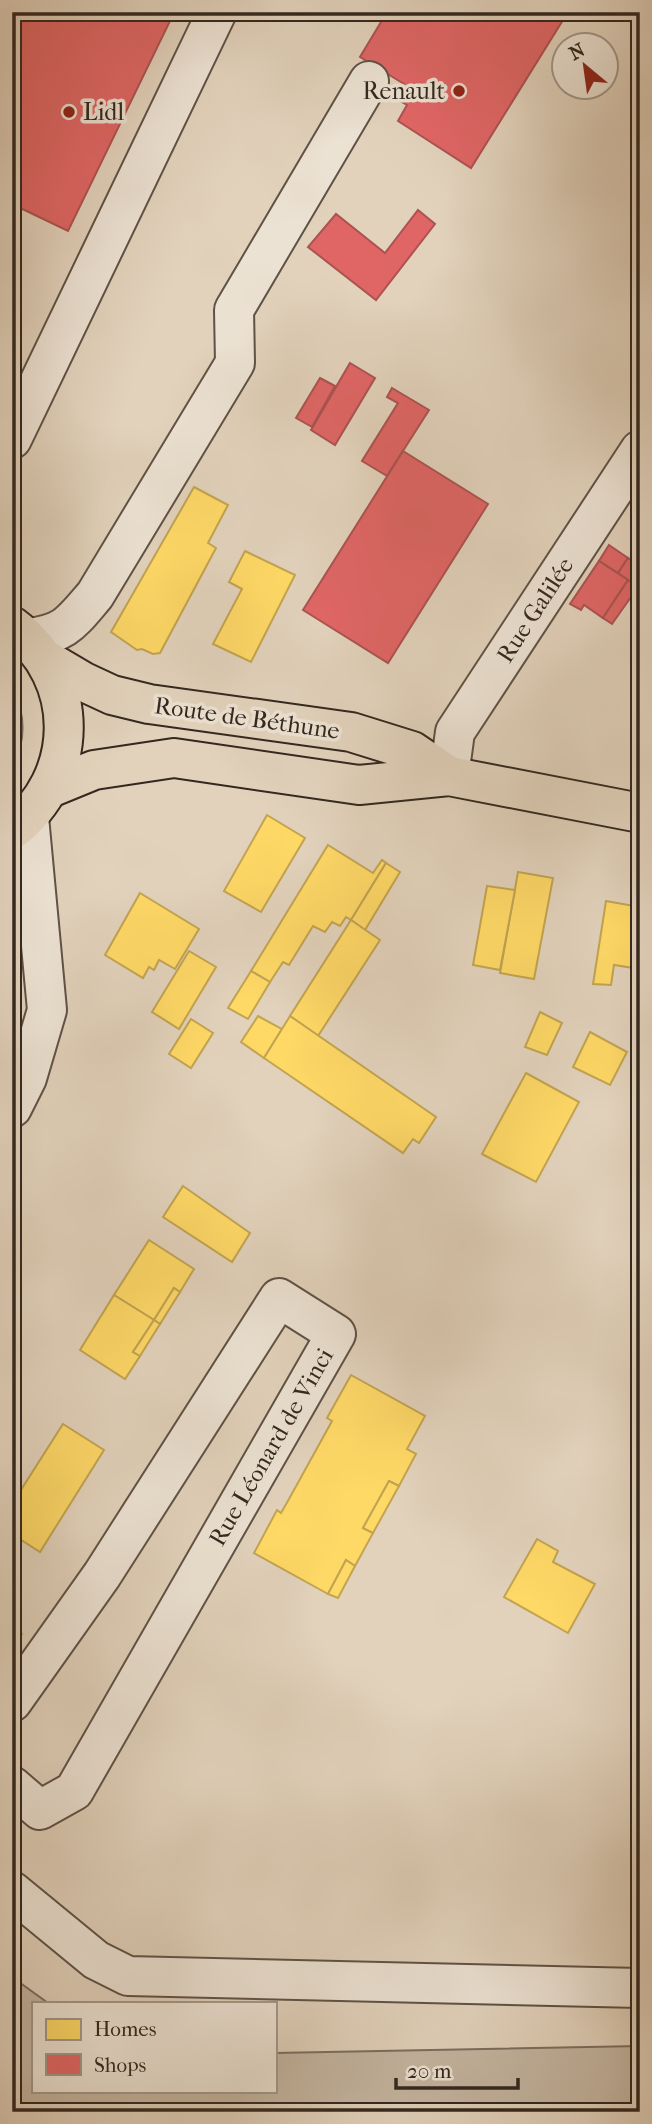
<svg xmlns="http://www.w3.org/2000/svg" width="652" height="2124" font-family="'IM FELL French Canon',serif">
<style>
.green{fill:#c4b5a1;stroke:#7c6e60;stroke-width:2}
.homes{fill:#ffd966;stroke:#c2a451;stroke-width:2}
.shops{fill:#e06666;stroke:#ac5351;stroke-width:2}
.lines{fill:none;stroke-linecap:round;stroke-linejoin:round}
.minor-casing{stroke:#5f5246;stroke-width:42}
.major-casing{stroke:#33281f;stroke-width:42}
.path{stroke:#33281f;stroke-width:4.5;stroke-dasharray:2 3.5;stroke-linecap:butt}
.minor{stroke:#ece2d3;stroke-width:38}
.major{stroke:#e2d2bc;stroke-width:38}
.poi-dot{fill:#8f2418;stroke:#ece2d3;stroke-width:2.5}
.labels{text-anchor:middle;stroke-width:7;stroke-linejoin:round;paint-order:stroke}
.poi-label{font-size:24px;fill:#33281f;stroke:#ece2d3;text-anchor:end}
.street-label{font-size:24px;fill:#33281f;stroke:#ece2d3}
</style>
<rect width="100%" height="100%" fill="#e2d2bc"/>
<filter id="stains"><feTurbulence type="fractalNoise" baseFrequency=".00286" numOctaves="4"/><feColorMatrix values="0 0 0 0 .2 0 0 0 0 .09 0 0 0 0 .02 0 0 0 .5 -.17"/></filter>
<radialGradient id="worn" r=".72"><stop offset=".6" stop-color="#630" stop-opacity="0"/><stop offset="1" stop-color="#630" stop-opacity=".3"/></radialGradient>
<g class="green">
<path d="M12,688c14,26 14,53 0,80z"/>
<polygon points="12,1977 48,2003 33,2003 33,2091 275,2091 275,2053 640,2046 640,2112 12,2112"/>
</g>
<g class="homes">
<polygon points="194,487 228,505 208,543 216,548 160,653 153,654 142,649 137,650 111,632"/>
<polygon points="245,551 295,575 251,662 213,644 242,589 229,582"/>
<polygon points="267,815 305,838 261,912 224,891"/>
<polygon points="328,845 373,873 382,860 386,863 351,920 346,917 340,926 332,922 325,932 313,926 289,965 283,962 270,982 251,971"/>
<polygon points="386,863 400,872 365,930 351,920"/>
<polygon points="518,872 553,878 534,979 500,973"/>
<polygon points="487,886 515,890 500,970 473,965"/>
<polygon points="140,893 199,929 175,969 159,960 154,970 149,967 143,978 105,955"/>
<polygon points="606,901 640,907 640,969 614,965 611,985 593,984"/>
<polygon points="351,920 380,940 318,1036 290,1016"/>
<polygon points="189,951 216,967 179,1029 152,1012"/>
<polygon points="251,971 270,982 248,1019 228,1008"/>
<polygon points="540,1012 562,1023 547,1055 525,1047"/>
<polygon points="258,1016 282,1029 264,1058 241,1042"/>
<polygon points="290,1016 436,1117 419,1143 413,1139 403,1153 264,1058"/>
<polygon points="191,1019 213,1033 191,1068 169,1054"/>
<polygon points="590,1032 627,1052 610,1085 573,1067"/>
<polygon points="526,1073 579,1102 536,1182 482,1154"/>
<polygon points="183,1186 250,1233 232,1262 163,1217"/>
<polygon points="149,1240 194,1269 180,1292 174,1288 154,1320 114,1295"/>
<polygon points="174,1288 180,1292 160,1324 154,1320"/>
<polygon points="114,1295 154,1320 133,1352 140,1356 125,1379 80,1350"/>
<polygon points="154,1320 160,1324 140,1356 133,1352"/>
<polygon points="351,1375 425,1416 407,1449 416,1454 399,1486 389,1481 363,1528 373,1533 355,1566 346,1560 328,1594 254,1553 277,1510 281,1513 289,1499 332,1421 327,1418"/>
<polygon points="63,1424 104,1450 40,1552 12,1534 12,1504"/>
<polygon points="389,1481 399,1486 373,1533 363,1528"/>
<polygon points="537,1539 558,1551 553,1562 595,1584 568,1633 504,1597"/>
<polygon points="346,1560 355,1566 338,1598 328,1594"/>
<polygon points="12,1623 22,1634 13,1642 24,1655 12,1666"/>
</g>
<g class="shops">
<polygon points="12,12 152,12 170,21 68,231 12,204"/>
<polygon points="387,12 568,12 471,168 398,121 407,105 395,98 404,84 360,57"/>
<polygon points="418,210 435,224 376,300 308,247 336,214 385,253"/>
<polygon points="350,363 375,378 335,445 311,430"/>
<polygon points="320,378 335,386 312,427 296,418"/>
<polygon points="392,388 429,410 387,476 362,461 398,403 387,397"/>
<polygon points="403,451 488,504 388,663 303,610"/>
<polygon points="609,545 628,558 618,573 599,561"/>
<polygon points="628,558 640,566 638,587 618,573"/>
<polygon points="599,561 628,580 603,618 584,605 581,610 570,604"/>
<polygon points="628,580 638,587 612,624 603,618"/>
</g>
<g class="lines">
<defs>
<g id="minor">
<polyline points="12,439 217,12"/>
<path d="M28,638c37,-4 43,-15 67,-43l140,-232 -1,-53 135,-229"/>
<polyline points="449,776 455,732 640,450"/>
<polyline points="12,1108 27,1078 47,1010 29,817"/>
<polyline points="12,1702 102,1575 279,1298 336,1334 74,1791 40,1810 12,1786"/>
<polyline points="12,1891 96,1960 128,1976 640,1988"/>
</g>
<g id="major">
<path d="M12,626c70,52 68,152 0,204"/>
<polyline points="45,659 84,682 112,695 149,704 351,732 412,751 449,776"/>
<polyline points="50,788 94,770 174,758 359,785 449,776 640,813"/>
</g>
</defs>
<use href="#minor" class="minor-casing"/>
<use href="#major" class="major-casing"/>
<polyline class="path" points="12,2111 13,2112"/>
<use href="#minor" class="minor"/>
<use href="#major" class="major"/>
</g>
<g class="poi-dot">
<circle cx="459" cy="91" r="7"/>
<circle cx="69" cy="112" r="7"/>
</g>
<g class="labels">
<g class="poi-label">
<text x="445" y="99">Renault</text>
<text x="83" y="120" text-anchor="start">Lidl</text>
</g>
<g class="street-label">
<text transform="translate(535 610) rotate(-57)" y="8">Rue Galilée</text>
<text transform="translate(247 718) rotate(8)" y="8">Route de Béthune</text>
<text transform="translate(271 1447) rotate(-60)" y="8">Rue Léonard de Vinci</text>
</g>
</g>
<rect width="652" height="2124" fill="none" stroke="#e2d2bc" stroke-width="42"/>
<rect x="14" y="14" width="624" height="2096" fill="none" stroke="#33281f" stroke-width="3.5"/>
<rect x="21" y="21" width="610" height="2082" fill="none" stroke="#33281f" stroke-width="2"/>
<rect x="32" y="2002" width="245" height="91" fill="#ece2d3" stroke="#a2988b" stroke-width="2"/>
<rect x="46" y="2019" width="35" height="21" fill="#ffd966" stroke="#a2988b" stroke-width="2"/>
<text x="94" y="2036" font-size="21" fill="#33281f">Homes</text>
<rect x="46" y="2054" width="35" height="21" fill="#e06666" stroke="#a2988b" stroke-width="2"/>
<text x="94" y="2072" font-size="21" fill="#33281f">Shops</text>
<g transform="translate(585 66) rotate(331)"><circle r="33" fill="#ece2d3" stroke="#a2988b" stroke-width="2"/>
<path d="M0-5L12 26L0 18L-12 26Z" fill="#8f2418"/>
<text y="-10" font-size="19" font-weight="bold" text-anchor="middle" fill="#33281f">N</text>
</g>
<path d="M396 2078v10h122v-10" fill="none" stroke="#33281f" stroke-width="3.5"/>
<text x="407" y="2078" font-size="21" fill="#33281f" stroke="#ece2d3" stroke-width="5" paint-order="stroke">20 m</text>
<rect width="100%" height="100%" filter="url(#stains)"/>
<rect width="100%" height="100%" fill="url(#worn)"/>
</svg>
